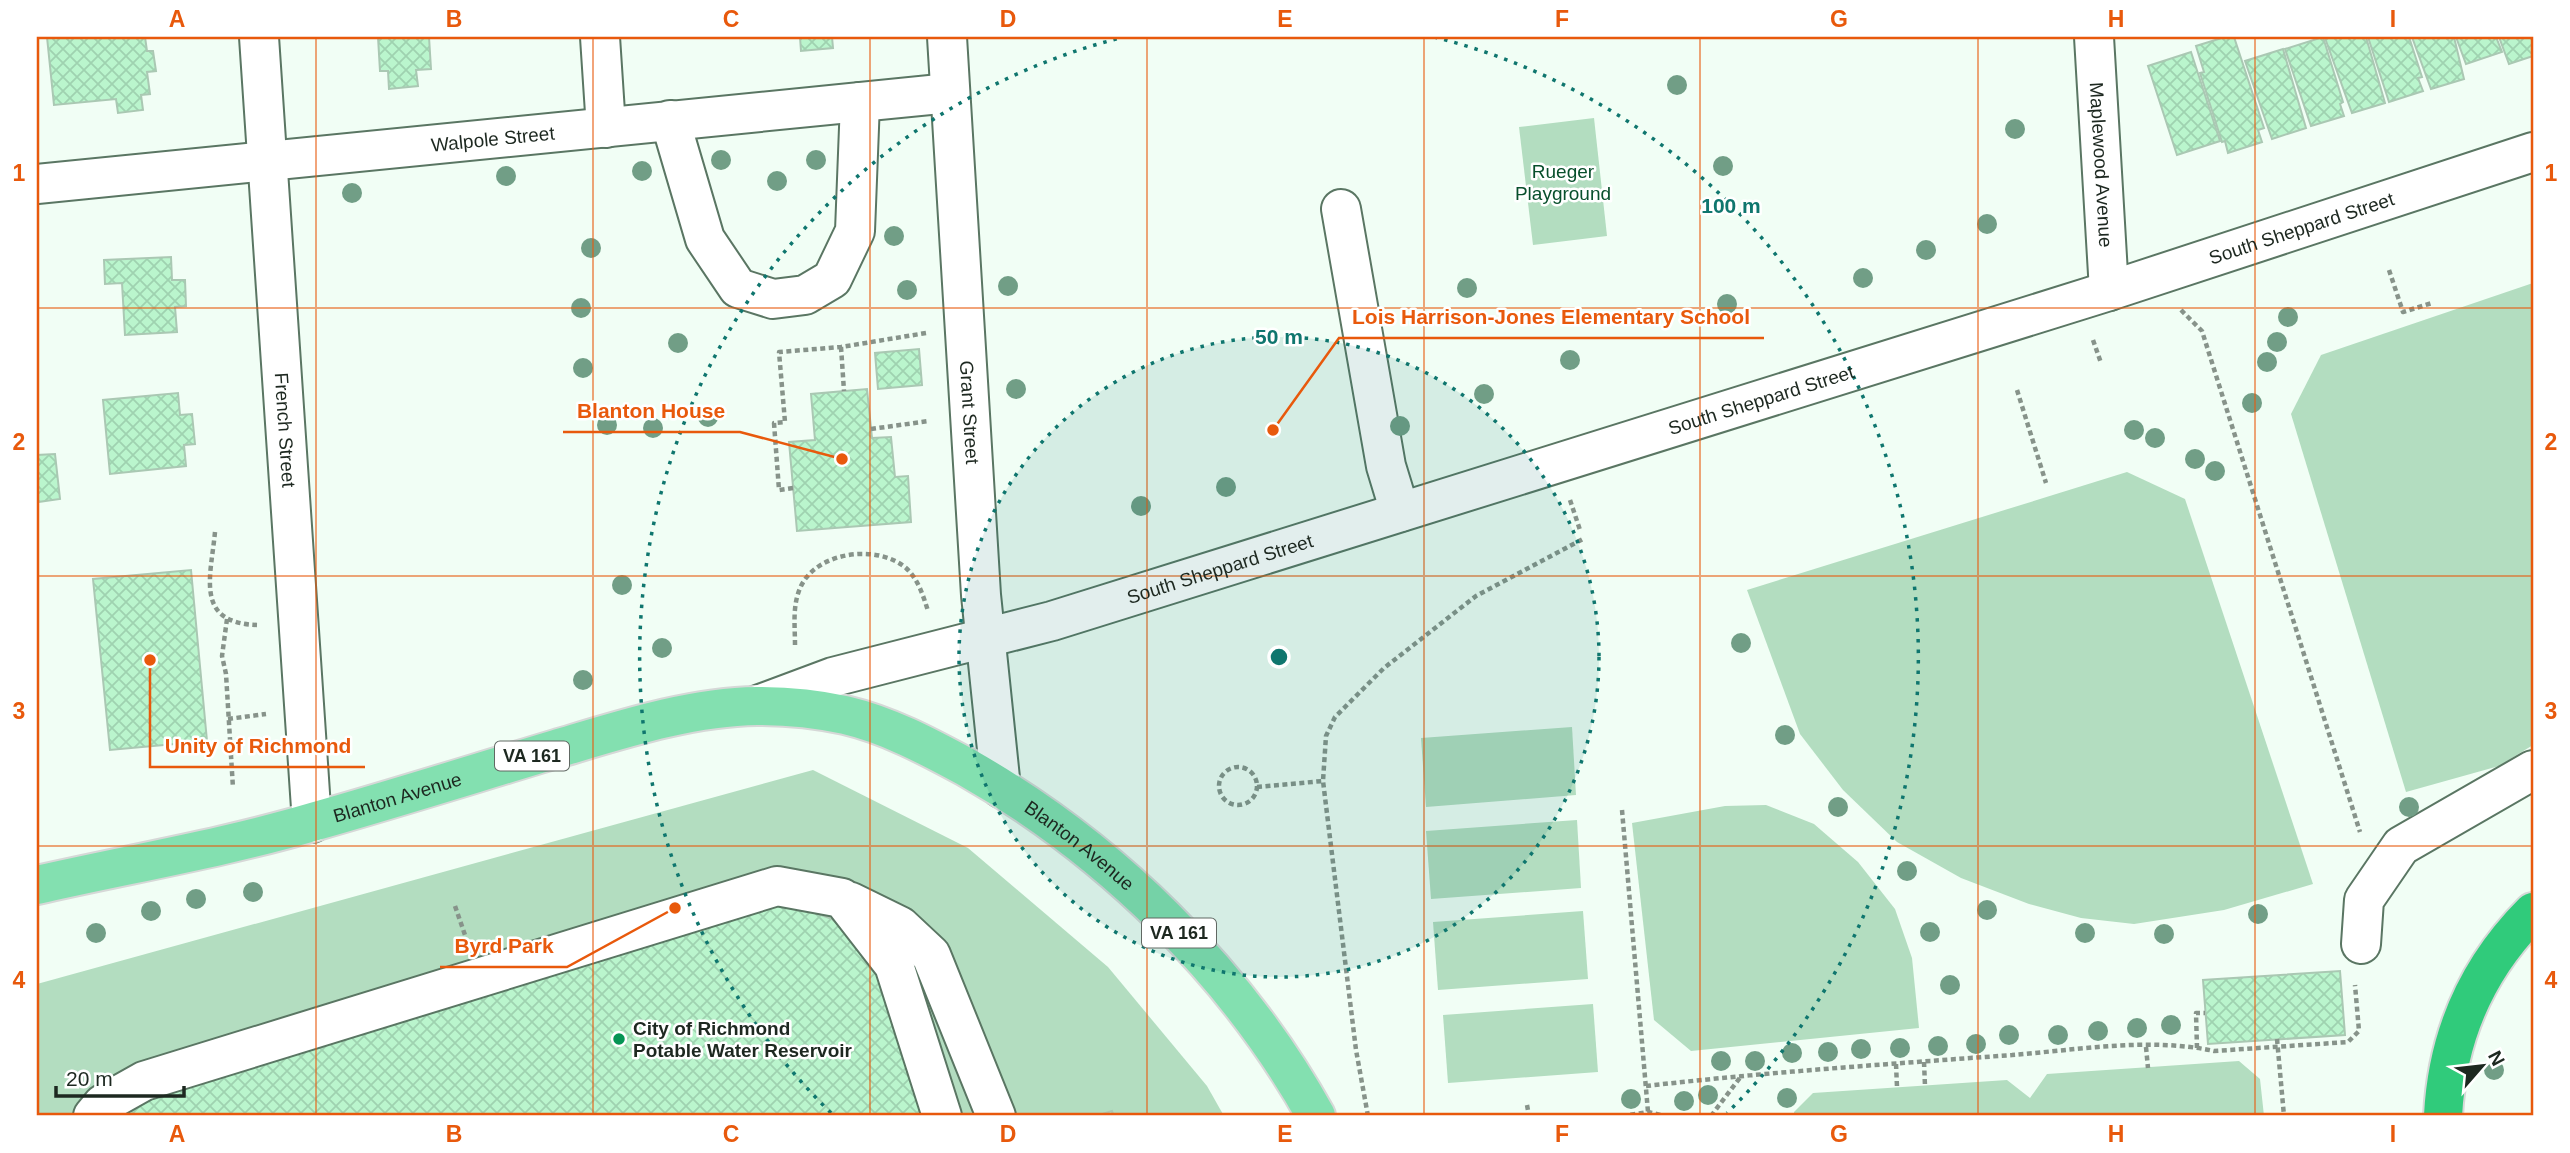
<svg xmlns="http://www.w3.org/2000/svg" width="2570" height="1153" font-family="Helvetica,sans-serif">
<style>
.green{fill:#b3ddc0}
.building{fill:url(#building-cross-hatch);stroke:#aac8b3;stroke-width:2}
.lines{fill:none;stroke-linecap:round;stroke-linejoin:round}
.minor-casing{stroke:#5a7663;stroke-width:42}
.major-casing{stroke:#d6d8d7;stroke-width:42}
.highway-casing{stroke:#d6d8d7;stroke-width:42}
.path{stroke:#87938a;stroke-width:4.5;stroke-dasharray:5 3.5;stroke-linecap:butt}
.minor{stroke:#fff;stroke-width:38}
.major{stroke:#83e0b0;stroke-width:38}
.highway{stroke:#30cb7b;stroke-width:38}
.tree{fill:#719e86}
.grid{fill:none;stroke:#e8590c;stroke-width:2;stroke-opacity:0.55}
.ring{fill:none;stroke:#0f766e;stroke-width:3.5;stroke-dasharray:3.5 7}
.poi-dot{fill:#059454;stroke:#fff;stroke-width:2.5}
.labels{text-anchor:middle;stroke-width:5;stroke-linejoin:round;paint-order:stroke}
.shield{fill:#fff;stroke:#616863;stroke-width:2}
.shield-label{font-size:18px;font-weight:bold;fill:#1d2820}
.street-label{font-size:19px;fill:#1d2820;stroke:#fff}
.park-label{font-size:19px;fill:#084f2c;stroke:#fff}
.poi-label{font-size:19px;font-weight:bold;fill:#1d2820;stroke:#fff;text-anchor:start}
.centre{fill:#0f766e;stroke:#fff;stroke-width:3.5}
.ring-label{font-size:21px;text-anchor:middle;font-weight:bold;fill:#0f766e;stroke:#fff;stroke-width:5;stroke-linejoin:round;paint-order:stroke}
.leader{fill:none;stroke:#e8590c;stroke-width:2.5}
.callout-dot{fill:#e8590c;stroke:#fff;stroke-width:2.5}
.callout-label{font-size:21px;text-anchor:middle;font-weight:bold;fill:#e8590c;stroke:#fff;stroke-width:5;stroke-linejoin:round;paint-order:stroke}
.neatline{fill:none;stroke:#e8590c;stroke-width:2.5}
.grid-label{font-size:23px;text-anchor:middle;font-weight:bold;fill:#e8590c}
</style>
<defs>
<pattern id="building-cross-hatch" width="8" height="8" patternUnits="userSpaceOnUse" patternTransform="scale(1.75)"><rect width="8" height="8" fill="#baf5cd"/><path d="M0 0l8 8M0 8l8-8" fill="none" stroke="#9fd2b0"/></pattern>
</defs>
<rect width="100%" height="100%" fill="#f1fef5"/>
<g class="green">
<polygon points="1594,118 1607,236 1533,245 1519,127"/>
<polygon points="2533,283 2533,745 2499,766 2406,792 2291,414 2321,355"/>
<polygon points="2127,472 2185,499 2313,884 2224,910 2134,924 2081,918 2029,904 1961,878 1897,842 1843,790 1800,734 1747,590"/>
<polygon points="1572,727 1576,795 1426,807 1421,738"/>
<polygon points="813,770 968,848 1108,967 1207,1086 1224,1116 37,1116 37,984"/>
<polygon points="1766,805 1814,824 1858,862 1895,909 1912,958 1919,1028 1691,1051 1654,1020 1632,823 1725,806"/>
<polygon points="1577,820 1581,888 1431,899 1426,831"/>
<polygon points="1583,911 1588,979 1438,990 1433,922"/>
<polygon points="1593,1004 1598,1072 1448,1083 1443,1015"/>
<polygon points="2239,1061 2260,1079 2264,1116 1794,1116 1794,1112 1813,1093 2007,1080 2030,1098 2047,1074"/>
</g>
<g class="building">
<polygon points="47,37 145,37 147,51 153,51 156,71 147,72 150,94 141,95 143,110 118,113 116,99 54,105"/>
<polygon points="378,37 429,37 431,69 416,70 418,86 389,89 388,71 380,71"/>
<polygon points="800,37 832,37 833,48 801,51"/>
<polygon points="2225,37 2234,37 2264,128 2258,130 2262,142 2228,153 2225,141 2222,142 2200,73 2204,72 2196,46"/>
<polygon points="2323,37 2343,102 2340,104 2344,116 2311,126 2285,49"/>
<polygon points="2366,37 2385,103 2352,113 2325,38"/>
<polygon points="2368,37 2409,37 2422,77 2418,78 2423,91 2389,102"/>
<polygon points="2412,37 2454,37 2464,79 2431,89"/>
<polygon points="2456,37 2496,37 2502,52 2466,64"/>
<polygon points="2499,37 2533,37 2533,56 2509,64"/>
<polygon points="2283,49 2306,128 2272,139 2245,61"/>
<polygon points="2191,52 2220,141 2177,155 2148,66"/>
<polygon points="171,257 172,280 185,280 186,306 175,307 177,332 125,335 122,283 105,284 104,260"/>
<polygon points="919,349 922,385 878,389 875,353"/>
<polygon points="867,389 872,438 891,437 895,477 908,476 911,522 797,531 789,442 815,440 811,394"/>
<polygon points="178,393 180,415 192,414 195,444 184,445 186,466 110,474 103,400"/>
<polygon points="55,454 60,499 38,502 37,455"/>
<polygon points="191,570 207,741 110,750 93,579"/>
<polygon points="794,905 832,919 862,946 883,979 927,1116 119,1116 151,1098 752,906"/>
<polygon points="2340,971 2345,1035 2208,1044 2203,980"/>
<polygon points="1112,1111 1114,1116 1096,1116"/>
</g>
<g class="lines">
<defs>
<g id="minor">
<path id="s1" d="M259,37l53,786"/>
<polyline points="600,37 606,128"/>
<path id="s2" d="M947,37l34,558 20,193"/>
<path id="s3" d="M2094,37l15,254"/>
<polyline points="670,120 705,239 738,288 773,299 805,295 832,279 855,231 860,102"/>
<path id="s4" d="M37,184l913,-91"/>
<polyline points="1341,209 1386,466 1400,512"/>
<path id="s5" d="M755,706l78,-29 219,-56 1057,-330 424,-139"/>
<polyline points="851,902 900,926 931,955 996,1116"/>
<polyline points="2361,944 2364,900 2401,846 2533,770"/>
<polyline points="93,1116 103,1104 144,1081 777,886 842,898 894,965 942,1116"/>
</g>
<g id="major">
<path id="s6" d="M37,885c92,-21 188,-37 279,-64 81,-23 160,-48 240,-72 64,-19 133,-42 201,-43 29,0 60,3 88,9 43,10 82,31 121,52 143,81 270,205 350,349"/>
</g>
<path id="highway" d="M2443,1116c4,-79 34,-148 90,-204"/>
</defs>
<use href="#minor" class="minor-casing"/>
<use href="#major" class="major-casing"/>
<use href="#highway" class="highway-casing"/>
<g class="path">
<polyline points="2389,270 2403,312 2432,303"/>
<polyline points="2181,310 2202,331 2360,832"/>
<polyline points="2093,340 2101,363"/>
<polyline points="841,347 844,391"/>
<polyline points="2017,390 2046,483"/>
<polyline points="871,429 929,421"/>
<polyline points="793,488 779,490 774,423 785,422 779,352 841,347 926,333"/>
<polyline points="1570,500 1580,530"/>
<path d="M215,532c-4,44 -21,91 42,93"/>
<polyline points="227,619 222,656 226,674 233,788"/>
<path d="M795,645c0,-20 -3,-40 6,-59 17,-35 77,-42 105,-18 12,11 17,27 22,43"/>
<polyline points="228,719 266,714"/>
<circle cx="1238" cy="786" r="19"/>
<polyline points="1257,787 1323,781"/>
<polyline points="1622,810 1648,1112"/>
<polyline points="455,906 466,938"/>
<polyline points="2277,1039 2284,1116"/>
<polyline points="2146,1047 2148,1068"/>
<polyline points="2197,1048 2196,1013 2205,1013"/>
<polyline points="1924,1062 1925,1086"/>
<polyline points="1896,1064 1897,1087"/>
<path d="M1646,1086c122,-14 244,-22 366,-31 65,-5 138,-18 202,-4l134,-9 11,-11 -4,-46"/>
<polyline points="1527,1105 1529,1116"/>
<polyline points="1368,1116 1356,1050 1323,781 1326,736 1335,717 1384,668 1476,596 1583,539"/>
<polyline points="1622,1116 1648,1112 1665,1116"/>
<polyline points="1711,1116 1742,1075"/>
</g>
<use href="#minor" class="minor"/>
<use href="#major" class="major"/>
<use href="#highway" class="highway"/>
</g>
<g class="tree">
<circle cx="1677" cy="85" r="10"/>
<circle cx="2015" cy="129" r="10"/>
<circle cx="721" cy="160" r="10"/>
<circle cx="816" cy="160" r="10"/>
<circle cx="1723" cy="166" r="10"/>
<circle cx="642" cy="171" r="10"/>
<circle cx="506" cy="176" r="10"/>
<circle cx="777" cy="181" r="10"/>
<circle cx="352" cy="193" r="10"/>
<circle cx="1987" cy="224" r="10"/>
<circle cx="894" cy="236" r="10"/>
<circle cx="591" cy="248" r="10"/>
<circle cx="1926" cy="250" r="10"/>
<circle cx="1863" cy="278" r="10"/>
<circle cx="1008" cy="286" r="10"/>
<circle cx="1467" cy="288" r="10"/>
<circle cx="907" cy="290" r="10"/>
<circle cx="1727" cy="304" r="10"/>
<circle cx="581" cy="308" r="10"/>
<circle cx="2288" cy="317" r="10"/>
<circle cx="2277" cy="342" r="10"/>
<circle cx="678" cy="343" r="10"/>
<circle cx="1570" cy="360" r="10"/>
<circle cx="2267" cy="362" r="10"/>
<circle cx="583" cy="368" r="10"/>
<circle cx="1016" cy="389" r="10"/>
<circle cx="1484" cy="394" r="10"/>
<circle cx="2252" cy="403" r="10"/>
<circle cx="708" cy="417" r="10"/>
<circle cx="607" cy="425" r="10"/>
<circle cx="1400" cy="426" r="10"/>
<circle cx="653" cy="428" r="10"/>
<circle cx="2134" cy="430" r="10"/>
<circle cx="2155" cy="438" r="10"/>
<circle cx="2195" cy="459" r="10"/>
<circle cx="2215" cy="471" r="10"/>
<circle cx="1226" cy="487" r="10"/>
<circle cx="1141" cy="506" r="10"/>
<circle cx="622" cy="585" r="10"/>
<circle cx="1741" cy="643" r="10"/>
<circle cx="662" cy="648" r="10"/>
<circle cx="583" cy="680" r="10"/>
<circle cx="1785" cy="735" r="10"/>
<circle cx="1838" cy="807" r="10"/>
<circle cx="2409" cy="807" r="10"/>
<circle cx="1907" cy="871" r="10"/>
<circle cx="253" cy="892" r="10"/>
<circle cx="196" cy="899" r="10"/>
<circle cx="1987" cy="910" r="10"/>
<circle cx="151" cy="911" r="10"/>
<circle cx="2258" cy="914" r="10"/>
<circle cx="1930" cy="932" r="10"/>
<circle cx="96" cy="933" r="10"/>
<circle cx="2085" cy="933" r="10"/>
<circle cx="2164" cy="934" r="10"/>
<circle cx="1950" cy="985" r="10"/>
<circle cx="2171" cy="1025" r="10"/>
<circle cx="2137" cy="1028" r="10"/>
<circle cx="2098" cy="1031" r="10"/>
<circle cx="2009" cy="1035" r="10"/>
<circle cx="2058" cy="1035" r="10"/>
<circle cx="1976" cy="1044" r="10"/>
<circle cx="1938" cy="1046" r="10"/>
<circle cx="1900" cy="1048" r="10"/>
<circle cx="1861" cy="1049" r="10"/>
<circle cx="1828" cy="1052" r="10"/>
<circle cx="1792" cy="1053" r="10"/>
<circle cx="1721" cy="1061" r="10"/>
<circle cx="1755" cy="1061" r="10"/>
<circle cx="2494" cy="1070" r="10"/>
<circle cx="1708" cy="1095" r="10"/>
<circle cx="1787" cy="1098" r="10"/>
<circle cx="1631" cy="1099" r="10"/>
<circle cx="1684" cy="1101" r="10"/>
</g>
<path class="grid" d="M316,37v1079M593,37v1079M870,37v1079M1147,37v1079M1424,37v1079M1700,37v1079M1978,37v1079M2255,37v1079M37,308h2496M37,576h2496M37,846h2496"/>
<circle cx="1279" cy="657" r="320" fill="#0f766e" fill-opacity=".12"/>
<g class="ring">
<circle cx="1279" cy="657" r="320"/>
<path d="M831 1113A639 639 0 0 1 1124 37M1434 37A639 639 0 0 1 1727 1113"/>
</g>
<circle class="poi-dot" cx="619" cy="1039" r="7"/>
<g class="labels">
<g class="shield">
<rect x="495" y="741.5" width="74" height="29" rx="5"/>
<rect x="1142" y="918.5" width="74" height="29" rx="5"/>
</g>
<g class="shield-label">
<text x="532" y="762">VA 161</text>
<text x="1179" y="939">VA 161</text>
</g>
<g class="street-label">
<text dy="7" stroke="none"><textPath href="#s4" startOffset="458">Walpole Street</textPath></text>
<text dy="7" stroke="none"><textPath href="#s3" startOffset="128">Maplewood Avenue</textPath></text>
<text dy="7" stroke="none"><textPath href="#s5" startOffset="1619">South Sheppard Street</textPath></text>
<text dy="7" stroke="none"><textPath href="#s5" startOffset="1052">South Sheppard Street</textPath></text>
<text dy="7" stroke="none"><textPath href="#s2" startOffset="376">Grant Street</textPath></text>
<text dy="7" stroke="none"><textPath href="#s1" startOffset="394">French Street</textPath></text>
<text dy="7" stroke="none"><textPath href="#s5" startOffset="485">South Sheppard Street</textPath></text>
<text dy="7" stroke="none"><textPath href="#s6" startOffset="371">Blanton Avenue</textPath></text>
<text dy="7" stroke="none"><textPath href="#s6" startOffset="1102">Blanton Avenue</textPath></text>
</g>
<g class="park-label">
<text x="1563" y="178">Rueger<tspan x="1563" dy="22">Playground</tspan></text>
</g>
<g class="poi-label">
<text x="633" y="1035">City of Richmond<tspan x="633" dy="22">Potable Water Reservoir</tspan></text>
</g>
</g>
<circle cx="1279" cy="657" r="10" class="centre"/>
<g class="ring-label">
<text x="1731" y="213">100 m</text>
<text x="1279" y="344">50 m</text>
</g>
<path class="leader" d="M1273 430L1339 338H1764M842 459L740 432H563M150 660L150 767H365M675 908L567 967H440"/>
<g class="callout-dot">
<circle cx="1273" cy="430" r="7"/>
<circle cx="842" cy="459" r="7"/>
<circle cx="150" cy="660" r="7"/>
<circle cx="675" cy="908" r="7"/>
</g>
<g class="callout-label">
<text x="1551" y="324">Lois Harrison-Jones Elementary School</text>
<text x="651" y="418">Blanton House</text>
<text x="258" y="753">Unity of Richmond</text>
<text x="504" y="953">Byrd Park</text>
</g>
<rect width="2570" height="1153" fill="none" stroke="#ffffff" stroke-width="77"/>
<g transform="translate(2482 1066) rotate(62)" stroke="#ffffff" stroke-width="5" paint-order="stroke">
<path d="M0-5L12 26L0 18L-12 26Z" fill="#1d2820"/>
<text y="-10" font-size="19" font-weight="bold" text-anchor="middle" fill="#1d2820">N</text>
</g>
<path d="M56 1086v10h128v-10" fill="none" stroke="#1d2820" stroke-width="3.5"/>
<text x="66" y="1086" font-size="21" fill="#1d2820" stroke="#ffffff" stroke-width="5" paint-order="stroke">20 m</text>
<rect x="38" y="38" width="2494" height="1076" class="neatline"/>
<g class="grid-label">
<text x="177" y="27">A</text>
<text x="454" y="27">B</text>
<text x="731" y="27">C</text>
<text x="1008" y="27">D</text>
<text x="1285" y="27">E</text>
<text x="1562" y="27">F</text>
<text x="1839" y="27">G</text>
<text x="2116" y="27">H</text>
<text x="2393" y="27">I</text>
<text x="19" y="181">1</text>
<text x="2551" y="181">1</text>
<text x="19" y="450">2</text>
<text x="2551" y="450">2</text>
<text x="19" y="719">3</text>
<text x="2551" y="719">3</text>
<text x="19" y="988">4</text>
<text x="2551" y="988">4</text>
<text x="177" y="1142">A</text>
<text x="454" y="1142">B</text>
<text x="731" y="1142">C</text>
<text x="1008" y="1142">D</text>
<text x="1285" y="1142">E</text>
<text x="1562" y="1142">F</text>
<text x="1839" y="1142">G</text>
<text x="2116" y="1142">H</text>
<text x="2393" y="1142">I</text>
</g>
</svg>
